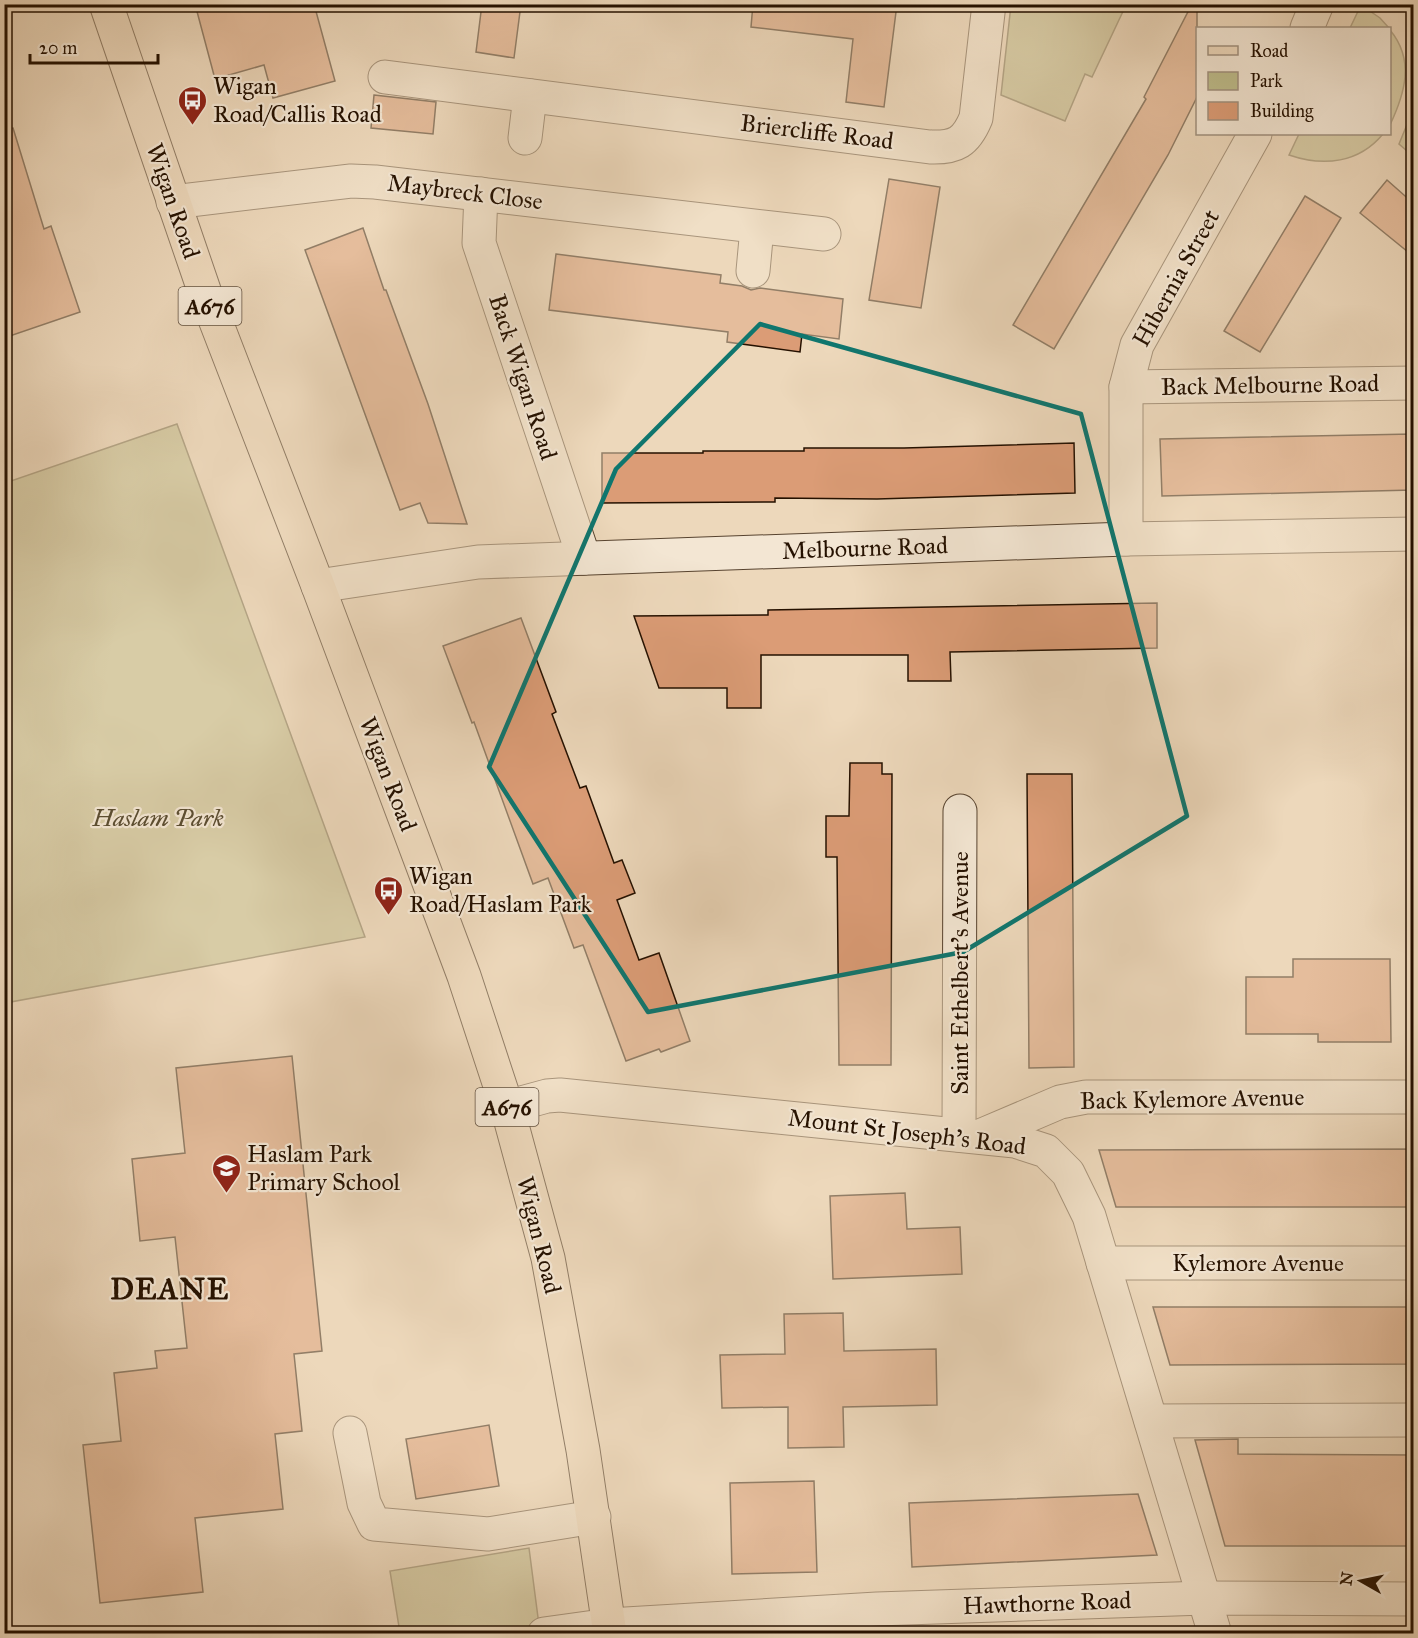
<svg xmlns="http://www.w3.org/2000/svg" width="1418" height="1638" font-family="'IM FELL Great Primer',serif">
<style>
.green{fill:#bebd8c;stroke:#726746;stroke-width:1.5}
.building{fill:#db9c76;stroke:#251100;stroke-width:1.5}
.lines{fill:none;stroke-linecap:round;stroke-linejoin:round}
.minor-casing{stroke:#57432f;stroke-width:35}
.major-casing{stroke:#251100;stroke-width:35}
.minor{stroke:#f3e6d3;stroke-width:33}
.major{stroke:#edd8bb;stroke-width:33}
.marked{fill:none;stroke:#0f766e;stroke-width:4.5;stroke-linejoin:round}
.labels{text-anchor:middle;stroke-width:4.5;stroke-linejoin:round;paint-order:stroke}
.shield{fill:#f3e6d3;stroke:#63513f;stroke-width:1.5}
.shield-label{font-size:22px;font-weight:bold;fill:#251100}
.poi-label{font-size:24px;fill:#251100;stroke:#f3e6d3;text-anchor:start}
.street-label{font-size:24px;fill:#251100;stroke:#f3e6d3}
.park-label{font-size:24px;font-style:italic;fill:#5b4d31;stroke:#f3e6d3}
.district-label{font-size:30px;font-weight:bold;letter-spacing:1.5px;fill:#251100;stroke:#f3e6d3}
</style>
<rect width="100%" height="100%" fill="#edd8bb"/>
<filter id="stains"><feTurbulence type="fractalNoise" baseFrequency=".00333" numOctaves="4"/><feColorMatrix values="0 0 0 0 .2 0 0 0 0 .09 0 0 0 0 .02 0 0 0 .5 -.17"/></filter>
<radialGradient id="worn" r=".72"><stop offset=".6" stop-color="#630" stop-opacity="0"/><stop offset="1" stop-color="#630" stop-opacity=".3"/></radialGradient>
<g class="green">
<polygon points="1011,5 1126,5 1092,77 1085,74 1065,121 1001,95"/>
<polygon points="1361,5 1380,18 1389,28 1350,28"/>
<path d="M1390,30c25,30 15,63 0,95z"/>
<polygon points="1413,110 1413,156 1399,144"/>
<path d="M1299,134h84c-24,29 -59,33 -94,21z"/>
<polygon points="177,424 365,937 5,1003 5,483"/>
<polygon points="529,1548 540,1633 400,1633 390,1571"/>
</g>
<g class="building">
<polygon points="195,4 314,4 335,81 273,98 264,65 215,79"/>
<polygon points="482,4 521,4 514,58 476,52"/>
<polygon points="753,4 897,4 884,107 846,102 853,39 751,27"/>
<polygon points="1192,4 1197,4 1197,97 1168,155 1054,349 1013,325 1146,99 1144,97"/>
<polygon points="374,95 436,102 433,134 371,128"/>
<polygon points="13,128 44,229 51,226 80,312 4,338 4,129"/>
<polygon points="889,179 940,187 921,308 869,300"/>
<polygon points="1387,180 1413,203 1413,256 1360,213"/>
<polygon points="1305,196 1341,218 1260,352 1224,331"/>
<polygon points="363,228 384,290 386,290 428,404 467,524 428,523 420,503 400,510 305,250"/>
<polygon points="556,254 721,275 720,283 742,286 751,290 760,288 843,299 839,339 802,334 800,352 727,342 728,332 549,310"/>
<polygon points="1413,434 1413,490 1162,496 1160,439"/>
<polygon points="1074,443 1075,493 877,499 775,498 775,502 602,503 602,453 703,453 703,451 804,451 804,448 904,448"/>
<polygon points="1157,603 1157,648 950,652 951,681 908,681 908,655 761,655 761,708 727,708 727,688 659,688 634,616 768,615 768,610"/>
<polygon points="521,618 556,712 552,714 580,788 586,786 614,863 622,860 635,893 617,900 639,960 659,953 690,1041 661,1052 659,1049 626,1061 583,945 574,948 548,878 533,884 474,722 472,723 443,646"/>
<polygon points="850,763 882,763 882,774 892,774 891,1065 839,1065 837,857 826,857 826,816 849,816"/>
<polygon points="1027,774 1072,774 1074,1067 1029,1068"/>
<polygon points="1293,959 1390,959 1391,1042 1318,1042 1318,1034 1246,1034 1246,977 1293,977"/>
<polygon points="292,1056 322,1351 294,1354 302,1431 275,1434 283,1509 195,1518 203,1592 100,1603 83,1445 121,1441 114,1373 157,1368 155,1351 187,1348 175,1237 140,1241 132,1159 185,1153 176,1068"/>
<polygon points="1413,1149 1413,1207 1116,1207 1099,1150"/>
<polygon points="905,1193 907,1229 960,1227 962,1274 833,1279 830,1196"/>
<polygon points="1153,1307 1413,1307 1413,1364 1170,1365"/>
<polygon points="843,1313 844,1351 936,1349 937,1405 843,1407 844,1447 788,1448 788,1407 722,1408 720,1355 785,1354 784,1314"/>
<polygon points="489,1425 499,1486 416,1499 406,1439"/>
<polygon points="1238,1439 1238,1454 1413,1455 1413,1546 1225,1546 1195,1440"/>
<polygon points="814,1481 817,1572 732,1574 730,1483"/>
<polygon points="1138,1494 1157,1555 912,1567 909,1503"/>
</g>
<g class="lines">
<defs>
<g id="minor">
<polyline points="1307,28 1317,4"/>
<path d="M385,77l545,70c26,1 36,-5 46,-29l13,-114"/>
<polyline points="525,138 530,96"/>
<polyline points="481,194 479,243 584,558"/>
<polyline points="173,202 351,181 375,182 824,234"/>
<polyline points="753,271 757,228"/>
<polyline points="1126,387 1414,383"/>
<polyline points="1126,539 1126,387 1137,345 1255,134"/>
<polyline points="318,586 478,562 1126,539 1414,534"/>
<polyline points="507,1107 547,1096 560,1095 1015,1141 1046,1151 1068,1173 1089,1216 1215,1634"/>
<polyline points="959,1135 960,811"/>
<polyline points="980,1136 1060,1102 1086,1097 1414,1097"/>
<polyline points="1103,1263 1414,1263"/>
<polyline points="1151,1421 1414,1420"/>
<polyline points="350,1433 364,1503 374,1524 488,1534 594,1517"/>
<polyline points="544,1634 609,1625 877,1609 1205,1598 1414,1599"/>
</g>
<polyline id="major" points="106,4 206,296 318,586 464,976 507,1107 548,1258 583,1450 610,1634"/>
</defs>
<use href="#minor" class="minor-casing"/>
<use href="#major" class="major-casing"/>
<use href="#minor" class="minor"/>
<use href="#major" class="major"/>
</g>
<path d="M0 0H1418V1638H0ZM760,324l321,90 106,402 -224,136 -315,60 -159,-245 127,-298z" fill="#edd8bb" fill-opacity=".55" fill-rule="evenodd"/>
<path class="marked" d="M760,324l321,90 106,402 -224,136 -315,60 -159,-245 127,-298z"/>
<defs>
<symbol id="bus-pin" viewBox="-11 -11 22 30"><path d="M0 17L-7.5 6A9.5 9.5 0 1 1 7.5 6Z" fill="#8f2418" stroke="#f3e6d3"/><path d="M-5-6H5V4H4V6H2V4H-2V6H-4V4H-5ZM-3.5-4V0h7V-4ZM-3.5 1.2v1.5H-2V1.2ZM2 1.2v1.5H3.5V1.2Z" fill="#fff"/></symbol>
<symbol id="school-pin" viewBox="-11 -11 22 30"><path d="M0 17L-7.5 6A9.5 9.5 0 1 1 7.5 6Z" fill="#8f2418" stroke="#f3e6d3"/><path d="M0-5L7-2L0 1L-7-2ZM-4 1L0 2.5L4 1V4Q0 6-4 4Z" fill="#fff"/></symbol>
</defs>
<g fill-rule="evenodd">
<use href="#bus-pin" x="176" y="84" width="33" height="45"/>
<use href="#bus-pin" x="372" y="874" width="33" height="45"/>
<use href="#school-pin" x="210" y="1152" width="33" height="45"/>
</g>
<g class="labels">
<g class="shield">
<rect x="178.5" y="287" width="63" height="38" rx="4.5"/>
<rect x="475.5" y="1088" width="63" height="38" rx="4.5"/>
</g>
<g class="shield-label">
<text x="210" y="314">A676</text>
<text x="507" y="1115">A676</text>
</g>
<g class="poi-label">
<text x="213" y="94">Wigan<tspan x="213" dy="28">Road/Callis Road</tspan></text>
<text x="409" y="884">Wigan<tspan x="409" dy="28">Road/Haslam Park</tspan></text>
<text x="247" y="1162">Haslam Park<tspan x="247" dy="28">Primary School</tspan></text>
</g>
<g class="street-label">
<text transform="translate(817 132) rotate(7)" y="8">Briercliffe Road</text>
<text transform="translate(465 192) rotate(7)" y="8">Maybreck Close</text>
<text transform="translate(173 201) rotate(71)" y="8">Wigan Road</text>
<text transform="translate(1176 278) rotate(-61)" y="8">Hibernia Street</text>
<text transform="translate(523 377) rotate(72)" y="8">Back Wigan Road</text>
<text transform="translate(1270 385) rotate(-1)" y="8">Back Melbourne Road</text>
<text transform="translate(865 548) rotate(-2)" y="8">Melbourne Road</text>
<text transform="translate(388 774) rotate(69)" y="8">Wigan Road</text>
<text transform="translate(960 973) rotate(-90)" y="8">Saint Ethelbert's Avenue</text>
<text transform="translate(1192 1099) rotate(-1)" y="8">Back Kylemore Avenue</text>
<text transform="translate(907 1132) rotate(7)" y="8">Mount St Joseph's Road</text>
<text transform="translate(539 1235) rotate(76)" y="8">Wigan Road</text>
<text x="1258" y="1271">Kylemore Avenue</text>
<text transform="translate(1047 1603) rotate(-2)" y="8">Hawthorne Road</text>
</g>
<g class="park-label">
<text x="158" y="826">Haslam Park</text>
</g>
<g class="district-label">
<text x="170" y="1299">DEANE</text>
</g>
</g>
<rect width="1418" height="1638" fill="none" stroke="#edd8bb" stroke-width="24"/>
<rect x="6" y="6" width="1406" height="1626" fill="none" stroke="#251100" stroke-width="3"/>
<rect x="12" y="12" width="1394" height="1614" fill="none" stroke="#251100" stroke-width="1.5"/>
<rect x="1196" y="27" width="195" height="108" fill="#f3e6d3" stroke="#a1917f" stroke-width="1.5"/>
<rect x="1208" y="46" width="30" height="9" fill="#edd8bb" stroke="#a1917f" stroke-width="1.5"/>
<text x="1250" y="57" font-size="18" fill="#251100">Road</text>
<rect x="1208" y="72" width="30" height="18" fill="#bebd8c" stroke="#a1917f" stroke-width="1.5"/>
<text x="1250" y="87" font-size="18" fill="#251100">Park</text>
<rect x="1208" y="102" width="30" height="18" fill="#db9c76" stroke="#a1917f" stroke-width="1.5"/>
<text x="1250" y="117" font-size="18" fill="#251100">Building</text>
<g transform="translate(1361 1581) rotate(279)" stroke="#f3e6d3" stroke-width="4.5" paint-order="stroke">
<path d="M0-4.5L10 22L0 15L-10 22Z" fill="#251100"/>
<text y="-9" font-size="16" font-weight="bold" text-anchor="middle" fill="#251100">N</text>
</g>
<path d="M30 54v9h128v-9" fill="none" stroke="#251100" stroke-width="3"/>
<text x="39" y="54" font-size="18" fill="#251100" stroke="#f3e6d3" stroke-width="4.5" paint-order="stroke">20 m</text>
<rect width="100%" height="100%" filter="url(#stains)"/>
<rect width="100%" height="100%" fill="url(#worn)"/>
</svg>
